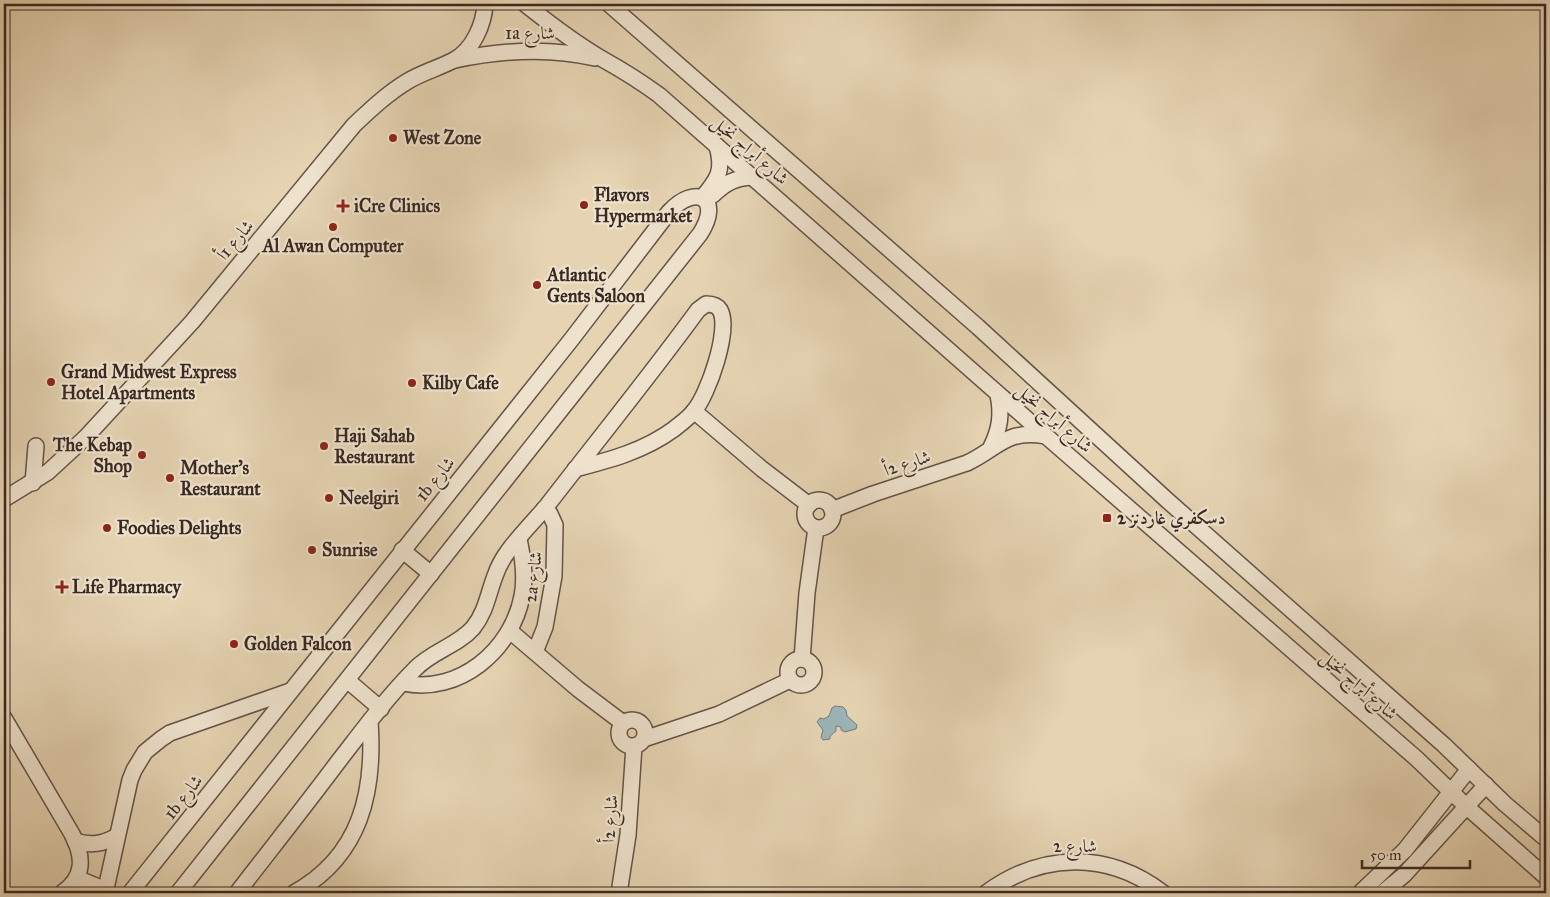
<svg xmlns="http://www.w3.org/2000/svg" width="1550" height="897" font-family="'IM FELL Great Primer',Amiri,serif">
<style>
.water{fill:#9bb5b7;stroke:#747d7c}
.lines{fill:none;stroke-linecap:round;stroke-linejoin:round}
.minor-casing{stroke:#645447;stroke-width:18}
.minor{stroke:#eee2cd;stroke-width:15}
.poi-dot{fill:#8f2418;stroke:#eee2cd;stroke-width:2}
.labels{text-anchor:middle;stroke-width:4.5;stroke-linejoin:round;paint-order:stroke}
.street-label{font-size:18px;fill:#392923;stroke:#eee2cd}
.poi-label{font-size:18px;font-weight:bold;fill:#392923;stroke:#eee2cd;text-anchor:start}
</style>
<rect width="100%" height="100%" fill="#e5d3b2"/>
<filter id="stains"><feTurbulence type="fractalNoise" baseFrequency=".004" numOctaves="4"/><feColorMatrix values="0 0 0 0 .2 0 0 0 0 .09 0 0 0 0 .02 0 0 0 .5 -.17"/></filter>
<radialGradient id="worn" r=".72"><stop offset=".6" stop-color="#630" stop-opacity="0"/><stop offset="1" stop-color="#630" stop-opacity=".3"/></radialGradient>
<polygon class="water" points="835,706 843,707 846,710 847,716 857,725 856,729 845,732 841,730 841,727 836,726 836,731 830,736 830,739 823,740 821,737 823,730 817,722 820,718 824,719 829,716 832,708"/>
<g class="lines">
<defs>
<g id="minor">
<path d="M525,4c25,20 51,40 79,56 20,11 37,22 55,35l387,341 371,323 50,48 79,70"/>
<polyline points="609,4 978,327 1168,501 1444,745 1505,804 1546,839"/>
<path d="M455,60c47,-10 93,-13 140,-2"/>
<path d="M713,195c12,-12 22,-17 39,-18"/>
<path d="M702,198c16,-19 22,-27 15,-52"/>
<polyline points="694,411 762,469 809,505"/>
<path d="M991,447c9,-18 11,-33 7,-52"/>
<polyline points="33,483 36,446"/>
<path d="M4,499l44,-27 38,-35 106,-115 162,-197c17,-16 34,-32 54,-44 15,-9 31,-13 46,-21 19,-10 30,-36 31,-56"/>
<circle cx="819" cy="514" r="14"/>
<path d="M832,510l41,-16 94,-31c32,-15 38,-34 79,-27"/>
<polyline points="402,550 431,574"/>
<polyline points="510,631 578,689 623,723"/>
<polyline points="535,652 545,627 554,576 555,525 550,514 544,509"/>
<circle cx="801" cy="672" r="13"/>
<polyline points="802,659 807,593 816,528"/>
<polyline points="347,680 381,709"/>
<path d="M403,683c56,12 109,-33 119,-87 4,-19 1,-38 -3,-57"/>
<path d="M4,718l68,116c12,23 13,43 -10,59"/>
<circle cx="632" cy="733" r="13"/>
<polyline points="644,739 719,714 790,680"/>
<path d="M75,841c16,5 28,3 42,-5"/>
<polyline points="77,878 96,886 105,893"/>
<polyline points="105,893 130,780 134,770 145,752 161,739 170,733 290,691"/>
<path d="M130,893l441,-553 98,-128c27,-29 54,-14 31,22l-522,659"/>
<path d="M237,893c34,-44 68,-87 101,-131 25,-32 49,-65 77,-93 17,-18 42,-23 58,-41 13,-16 15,-34 22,-52 3,-9 8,-18 14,-26 11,-15 25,-29 37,-43 51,-66 103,-130 152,-197l8,-6c6,0 11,1 14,6 11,19 -12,85 -26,101 -5,7 -14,13 -20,18 -30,22 -64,31 -99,40"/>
<path d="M294,893c67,-37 81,-101 76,-172"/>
<polyline points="619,893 628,835 634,746"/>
<path d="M986,893c56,-41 122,-42 177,0"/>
<polyline points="1360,893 1405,850 1469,769"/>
<polyline points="1382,893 1404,875 1486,785"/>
</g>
</defs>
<use href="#minor" class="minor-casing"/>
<use href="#minor" class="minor"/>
</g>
<g class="poi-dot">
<circle cx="393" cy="138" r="5"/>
<circle cx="584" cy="205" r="5"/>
<path d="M340.5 198.5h5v5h5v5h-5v5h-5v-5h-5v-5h5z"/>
<circle cx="333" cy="227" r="5"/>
<circle cx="537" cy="285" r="5"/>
<circle cx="51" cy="382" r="5"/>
<circle cx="412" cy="383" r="5"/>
<circle cx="324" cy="446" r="5"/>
<circle cx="142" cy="455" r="5"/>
<circle cx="170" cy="478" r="5"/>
<circle cx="329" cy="498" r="5"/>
<rect x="1102" y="513" width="10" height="10" rx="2.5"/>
<circle cx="107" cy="528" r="5"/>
<circle cx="312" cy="550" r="5"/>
<path d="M59.5 579.5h5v5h5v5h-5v5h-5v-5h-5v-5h5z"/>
<circle cx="234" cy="644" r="5"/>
</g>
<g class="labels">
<g class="street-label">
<text x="530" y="39">1a شارع</text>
<text transform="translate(750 150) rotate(41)" y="6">شارع أبراج نخيل</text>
<text transform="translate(235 240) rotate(-50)" y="6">شارع 1أ</text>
<text transform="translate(1054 418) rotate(41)" y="6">شارع أبراج نخيل</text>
<text transform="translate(907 463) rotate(-18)" y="6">شارع 2أ</text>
<text transform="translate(435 479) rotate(-51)" y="6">1b شارع</text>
<text transform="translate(533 577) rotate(-83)" y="6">2a شارع</text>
<text transform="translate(1359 685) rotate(41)" y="6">شارع أبراج نخيل</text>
<text transform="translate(183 797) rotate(-52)" y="6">1b شارع</text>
<text transform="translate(610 819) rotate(-86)" y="6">شارع 2أ</text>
<text x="1075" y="852">شارع 2</text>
</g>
<g class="poi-label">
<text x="403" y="144">West Zone</text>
<text x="594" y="201">Flavors<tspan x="594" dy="21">Hypermarket</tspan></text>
<text x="354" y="212">iCre Clinics</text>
<text x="333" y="252" text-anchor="middle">Al Awan Computer</text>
<text x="547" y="281">Atlantic<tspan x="547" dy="21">Gents Saloon</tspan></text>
<text x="61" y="378">Grand Midwest Express<tspan x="61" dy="21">Hotel Apartments</tspan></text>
<text x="422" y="389">Kilby Cafe</text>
<text x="334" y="442">Haji Sahab<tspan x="334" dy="21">Restaurant</tspan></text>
<text x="132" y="451" text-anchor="end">The Kebap<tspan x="132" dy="21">Shop</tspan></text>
<text x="180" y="474">Mother's<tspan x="180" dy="21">Restaurant</tspan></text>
<text x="339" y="504">Neelgiri</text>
<text x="1117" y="524">دسكفري غاردنز 2</text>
<text x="117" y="534">Foodies Delights</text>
<text x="322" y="556">Sunrise</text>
<text x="72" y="593">Life Pharmacy</text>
<text x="244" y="650">Golden Falcon</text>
</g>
</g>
<rect width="1550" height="897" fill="none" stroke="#e5d3b2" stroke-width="20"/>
<rect x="5" y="5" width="1540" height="887" fill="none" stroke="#392923" stroke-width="2.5"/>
<rect x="10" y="10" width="1530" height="877" fill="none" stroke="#392923"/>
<path d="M1362 860v8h108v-8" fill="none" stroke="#392923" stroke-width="2.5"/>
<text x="1370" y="860" font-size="15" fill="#392923" stroke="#eee2cd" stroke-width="4" paint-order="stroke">50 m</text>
<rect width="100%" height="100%" filter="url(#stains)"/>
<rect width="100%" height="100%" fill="url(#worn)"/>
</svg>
